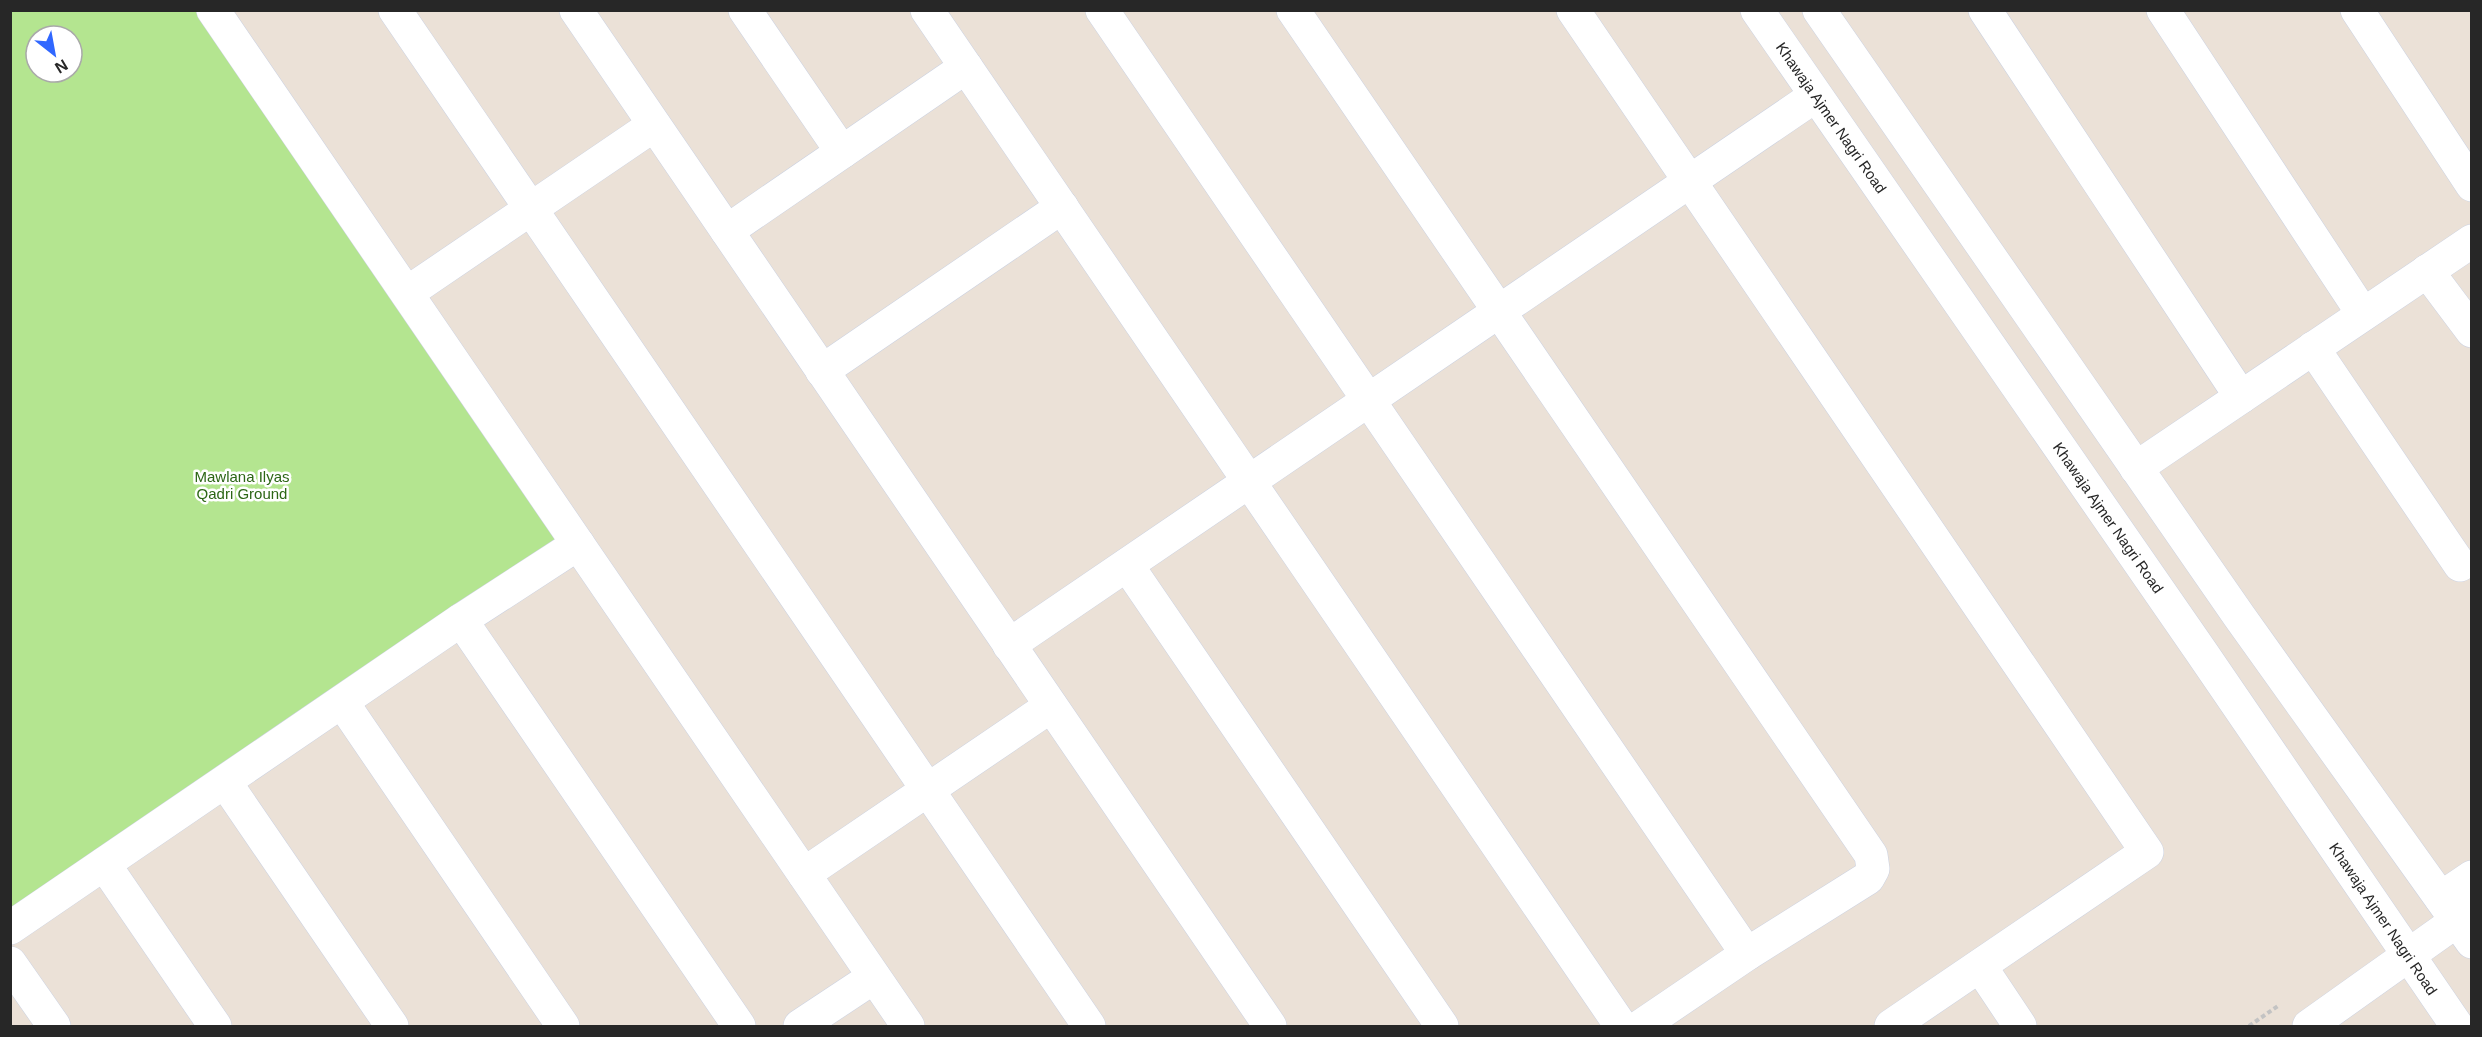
<svg xmlns="http://www.w3.org/2000/svg" width="2482" height="1037" font-family="Helvetica,sans-serif">
<style>
.green{fill:#b4e590;fill-rule:evenodd}
.lines{fill:none;stroke-linecap:round;stroke-linejoin:round}
.minor-casing{stroke:#ccd2e1;stroke-width:34}
.tertiary-casing{stroke:#ccd2e1;stroke-width:34}
.secondary-casing{stroke:#ccd2e1;stroke-width:34}
.path{stroke:#c3c3c3;stroke-width:4;stroke-dasharray:4.5 3;stroke-linecap:butt}
.minor{stroke:#fff;stroke-width:33}
.tertiary{stroke:#fff;stroke-width:33}
.secondary{stroke:#fff;stroke-width:33}
.labels{text-anchor:middle;stroke-width:5;stroke-linejoin:round;paint-order:stroke}
.street-label{font-size:15px;fill:#272727;stroke:#fff}
.park-label{font-size:15px;fill:#2c6615;stroke:#fff}
</style>
<rect width="100%" height="100%" fill="#ebe1d7"/>
<path class="green" d="M11,11h190l362,539 -552,369zM36,36h36v36h-36z"/>
<g class="lines">
<defs>
<g id="minor">
<polyline points="395,10 1089,1026"/>
<polyline points="576,10 1270,1026"/>
<polyline points="745,10 842,152"/>
<polyline points="927,10 1621,1026"/>
<polyline points="1102,10 1747,954"/>
<polyline points="1573,10 2147,852 1891,1026"/>
<polyline points="1985,10 2241,397"/>
<polyline points="2163,10 2363,314"/>
<polyline points="2357,10 2472,185"/>
<polyline points="727,231 966,67"/>
<polyline points="2427,271 2472,331"/>
<polyline points="407,293 654,125"/>
<polyline points="2313,348 2460,565"/>
<polyline points="822,371 1062,207"/>
<polyline points="2136,468 2472,241"/>
<polyline points="578,544 908,1026"/>
<polyline points="1127,565 1442,1026"/>
<polyline points="461,620 739,1026"/>
<polyline points="1009,645 1815,96"/>
<polyline points="342,702 563,1026"/>
<polyline points="225,782 392,1026"/>
<polyline points="104,864 215,1026"/>
<polyline points="804,874 1051,706"/>
<polyline points="2441,898 2472,877"/>
<polyline points="10,928 461,620 578,544 213,10"/>
<polyline points="10,963 54,1026"/>
<polyline points="1980,966 2020,1026"/>
<polyline points="800,1026 874,977"/>
</g>
<polyline id="tertiary" points="1293,10 1871,855 1873,869 1868,878 1747,954 1641,1026"/>
<g id="secondary">
<polyline points="1757,10 2200,650 2457,1026"/>
<polyline points="1819,10 2239,616 2472,942"/>
<polyline points="2309,1026 2472,910"/>
</g>
</defs>
<use href="#minor" class="minor-casing"/>
<use href="#tertiary" class="tertiary-casing"/>
<use href="#secondary" class="secondary-casing"/>
<polyline class="path" points="2249,1026 2278,1006"/>
<use href="#minor" class="minor"/>
<use href="#tertiary" class="tertiary"/>
<use href="#secondary" class="secondary"/>
</g>
<g class="labels">
<g class="street-label">
<text transform="translate(1831 118) rotate(55)" y="5">Khawaja Ajmer Nagri Road</text>
<text transform="translate(2108 518) rotate(55)" y="5">Khawaja Ajmer Nagri Road</text>
<text transform="translate(2383 919) rotate(56)" y="5">Khawaja Ajmer Nagri Road</text>
</g>
<g class="park-label">
<text x="242" y="482">Mawlana Ilyas<tspan x="242" dy="17">Qadri Ground</tspan></text>
</g>
</g>
<rect width="2482" height="1037" fill="none" stroke="#272727" stroke-width="24"/>
<g transform="translate(54 54) rotate(149)"><circle r="28" fill="#ffffff" stroke="#a9a9a9" stroke-width="1.5"/>
<path d="M0-4.5L10 22L0 15L-10 22Z" fill="#3067ff"/>
<text y="-9" font-size="16" font-weight="bold" text-anchor="middle" fill="#272727">N</text>
</g>
</svg>
